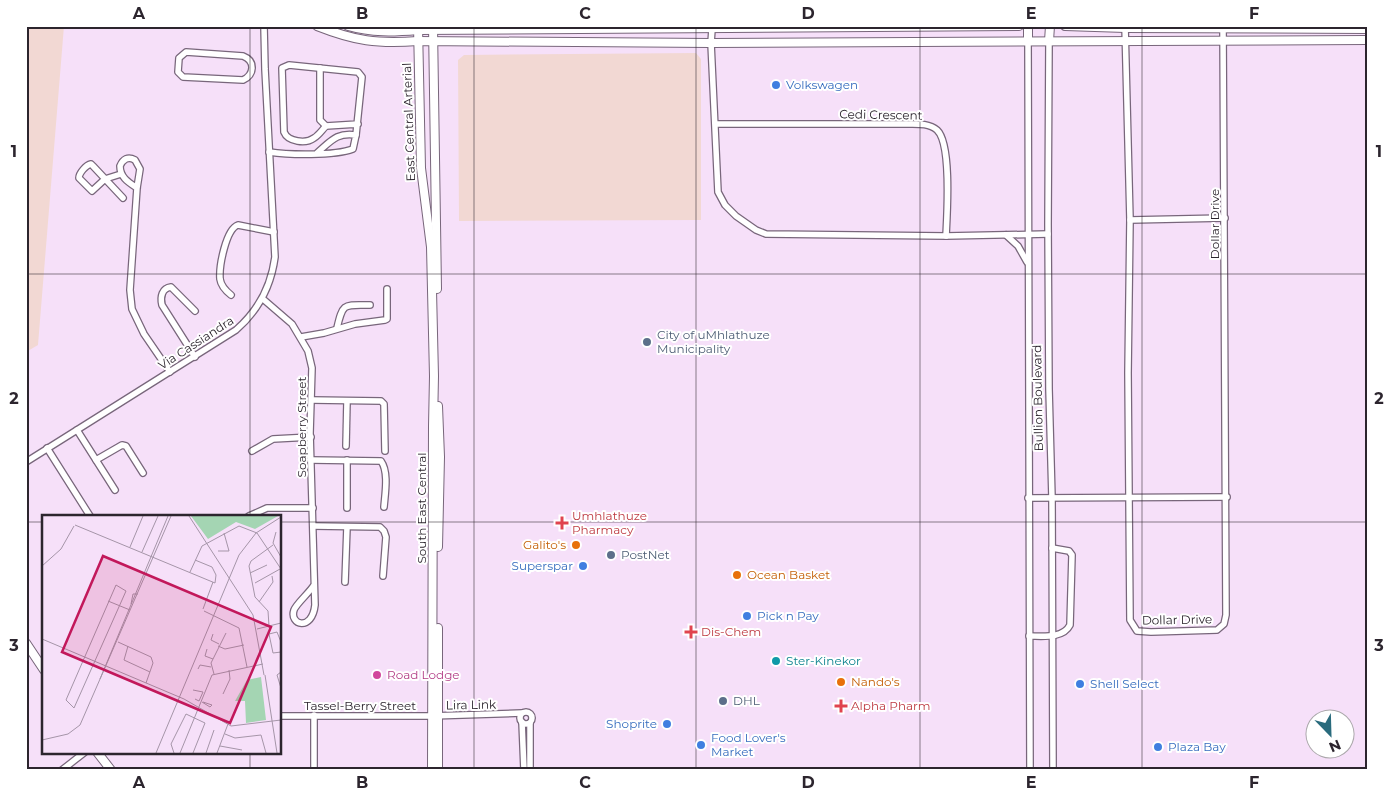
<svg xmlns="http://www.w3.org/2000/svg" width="1393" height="796" font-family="Montserrat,sans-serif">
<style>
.education{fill:#f2d8d3}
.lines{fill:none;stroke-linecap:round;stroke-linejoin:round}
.minor-casing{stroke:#78667b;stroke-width:8}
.tertiary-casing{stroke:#78667b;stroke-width:10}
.minor{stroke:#fff;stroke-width:5.5}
.tertiary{stroke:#fff;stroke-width:8}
.grid{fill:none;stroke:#2c252e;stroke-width:1;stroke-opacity:0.55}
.shop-dot{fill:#3f7fe0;stroke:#fff;stroke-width:2}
.service-dot{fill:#5c6f8a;stroke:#fff;stroke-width:2}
.health-dot{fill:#e0444e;stroke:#fff;stroke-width:2}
.food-dot{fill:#e8710a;stroke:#fff;stroke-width:2}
.culture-dot{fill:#0f9aa8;stroke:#fff;stroke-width:2}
.hotel-dot{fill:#d1479c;stroke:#fff;stroke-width:2}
.labels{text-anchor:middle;stroke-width:4;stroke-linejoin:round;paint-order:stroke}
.shop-label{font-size:12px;fill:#366cbe;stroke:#fff;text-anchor:start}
.street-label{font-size:12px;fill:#2c252e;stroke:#fff}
.service-label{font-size:12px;fill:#4e5e75;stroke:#fff;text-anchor:start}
.health-label{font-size:12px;fill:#be3a42;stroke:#fff;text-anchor:start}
.food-label{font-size:12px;fill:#c56008;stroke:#fff;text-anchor:start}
.culture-label{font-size:12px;fill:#0d838f;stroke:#fff;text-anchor:start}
.hotel-label{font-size:12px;fill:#b23c85;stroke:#fff;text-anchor:start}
.inset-road{fill:none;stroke:#a595a8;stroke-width:1}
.view{fill:#c2185b;fill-opacity:0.15;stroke:#c2185b;stroke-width:2.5}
.inset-edge{fill:none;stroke:#2c252e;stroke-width:2.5}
.neatline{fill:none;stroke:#2c252e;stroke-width:2}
.grid-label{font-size:16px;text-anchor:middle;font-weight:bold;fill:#2c252e}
</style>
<rect width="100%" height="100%" fill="#f6e0f9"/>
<g class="education">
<polygon points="26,26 64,26 38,345 26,352"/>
<polygon points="696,53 701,59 701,220 459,221 458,60 464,55"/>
</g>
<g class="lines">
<defs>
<g id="minor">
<polyline points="1125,26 1130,220 1128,373 1130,620 1137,631 1151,632 1217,630 1224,624 1226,615 1223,26"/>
<polyline points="712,29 711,43 718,192 725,205 736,216 756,230 766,234 946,236 1048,234"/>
<polyline points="1028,40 1030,770"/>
<polyline points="1049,41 1048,224 1049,389 1052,498 1053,770"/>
<path d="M186,52l57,4c13,5 11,19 0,24l-60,-3 -5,-5 1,-14z"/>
<polyline points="320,68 320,120 326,126"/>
<path d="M716,124h191c10,0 22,-1 30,6 15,14 10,85 9,106"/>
<path d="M356,135l6,-58 -4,-5 -69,-7 -7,3 2,64c4,10 22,12 30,6 5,-3 8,-8 12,-12l32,-2"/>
<path d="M269,152c20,3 65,4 84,-3l3,-14c-19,-3 -25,6 -39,18"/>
<path d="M121,174l-16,5 -13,12 -13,-13c0,-5 7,-13 12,-14l2,2 30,32"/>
<path d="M137,188c-9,-6 -17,-11 -17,-22 3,-7 8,-10 15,-6l5,9 -3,19 -7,102 2,19 12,25 26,38"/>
<polyline points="1130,220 1225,218"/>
<polyline points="1006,235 1018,246 1027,262"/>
<path d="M231,295c-5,-4 -10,-9 -11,-16 -1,-13 6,-50 18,-54l36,7"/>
<path d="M263,299l29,25 16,27 4,17 -2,65 5,172c-3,27 -26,20 -21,5 2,-6 16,-18 20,-25"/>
<path d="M337,328c6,-26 7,-23 33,-23"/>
<polyline points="301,337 324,333 355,324 385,320 387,319 387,289"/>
<path d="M195,357l-33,-52c-2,-8 0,-17 9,-18l24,24"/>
<polyline points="312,400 381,401 384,404 385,451"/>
<polyline points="77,430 115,490"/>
<polyline points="346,446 347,401"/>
<polyline points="47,448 90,516"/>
<polyline points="252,451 273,439 311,437"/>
<polyline points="96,460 122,445 126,446 143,473"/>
<path d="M311,460l70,1c8,11 4,33 3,46"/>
<path d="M26,462l210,-132c23,-20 35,-43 39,-73l-10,-188 -1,-43"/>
<polyline points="1028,498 1227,497"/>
<polyline points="347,508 347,460"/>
<polyline points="249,516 267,508 313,508"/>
<polyline points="313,526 380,527 384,531 386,537 383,576"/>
<polyline points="345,582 347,527"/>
<path d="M1029,636c13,0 34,3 41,-11l2,-70 -3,-4 -17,-3"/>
<circle cx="526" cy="718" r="6"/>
<polyline points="314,715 314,770"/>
<polyline points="280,716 431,716 522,713"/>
<polyline points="522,722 524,770"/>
<polyline points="62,770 85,752"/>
<polyline points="530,770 530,723"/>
</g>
<g id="tertiary">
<path d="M317,26c38,15 60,18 101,15l293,2 656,-3"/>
<path d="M348,26c24,7 46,6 70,4l601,-4"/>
<polyline points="418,26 421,168 431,247 434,376 433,426 432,770"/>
<polyline points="433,26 437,289"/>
<polyline points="1028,26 1028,40"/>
<polyline points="1065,26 1125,28 1367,29"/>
<polyline points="1049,41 1050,26"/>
<polyline points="438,547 440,457 438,406"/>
<polyline points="438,628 438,770"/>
<polyline points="26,643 44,670"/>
<polyline points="97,752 111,770"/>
</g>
</defs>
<use href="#minor" class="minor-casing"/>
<use href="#tertiary" class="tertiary-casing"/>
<use href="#minor" class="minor"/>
<use href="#tertiary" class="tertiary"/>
</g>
<path class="grid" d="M250,26v490M474,26v744M696,26v744M920,26v744M1142,26v744M26,274h1341M26,522h18M280,522h1087M250,752v18"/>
<g class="shop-dot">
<circle cx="776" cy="85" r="5"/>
<circle cx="583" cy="566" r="5"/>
<circle cx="747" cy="616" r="5"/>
<circle cx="1080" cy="684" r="5"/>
<circle cx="667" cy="724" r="5"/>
<circle cx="701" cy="745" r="5"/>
<circle cx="1158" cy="747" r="5"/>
</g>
<g class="service-dot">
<circle cx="647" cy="342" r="5"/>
<circle cx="611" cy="555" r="5"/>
<circle cx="723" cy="701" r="5"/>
</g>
<g class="health-dot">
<path d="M559.5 515.5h5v5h5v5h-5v5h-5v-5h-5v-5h5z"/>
<path d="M688.5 624.5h5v5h5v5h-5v5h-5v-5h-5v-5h5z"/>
<path d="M838.5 698.5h5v5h5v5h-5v5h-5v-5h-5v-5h5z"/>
</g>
<g class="food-dot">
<circle cx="576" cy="545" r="5"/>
<circle cx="737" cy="575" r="5"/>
<circle cx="841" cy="682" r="5"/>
</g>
<circle class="culture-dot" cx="776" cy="661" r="5"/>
<circle class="hotel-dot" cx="377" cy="675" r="5"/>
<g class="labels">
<g class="shop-label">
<text x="786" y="89">Volkswagen</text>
<text x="573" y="570" text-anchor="end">Superspar</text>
<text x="757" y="620">Pick n Pay</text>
<text x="1090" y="688">Shell Select</text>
<text x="657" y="728" text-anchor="end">Shoprite</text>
<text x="711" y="742">Food Lover's<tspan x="711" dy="14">Market</tspan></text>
<text x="1168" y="751">Plaza Bay</text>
</g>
<g class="street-label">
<text transform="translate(881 115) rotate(1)" y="4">Cedi Crescent</text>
<text transform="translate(409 122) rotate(-92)" y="4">East Central Arterial</text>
<text transform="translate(1215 224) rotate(-90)" y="4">Dollar Drive</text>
<text transform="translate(196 343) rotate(-33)" y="4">Via Cassiandra</text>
<text transform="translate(1038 398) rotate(-91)" y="4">Bullion Boulevard</text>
<text transform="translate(302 427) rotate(-90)" y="4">Soapberry Street</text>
<text transform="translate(422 508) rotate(-90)" y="4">South East Central</text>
<text transform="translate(1177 620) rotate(-1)" y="4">Dollar Drive</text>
<text transform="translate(471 705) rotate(-1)" y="4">Lira Link</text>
<text x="360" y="710">Tassel-Berry Street</text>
</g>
<g class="service-label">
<text x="657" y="339">City of uMhlathuze<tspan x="657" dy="14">Municipality</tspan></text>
<text x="621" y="559">PostNet</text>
<text x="733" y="705">DHL</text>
</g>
<g class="health-label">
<text x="572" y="520">Umhlathuze<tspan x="572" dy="14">Pharmacy</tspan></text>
<text x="701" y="636">Dis-Chem</text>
<text x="851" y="710">Alpha Pharm</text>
</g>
<g class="food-label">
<text x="566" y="549" text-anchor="end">Galito's</text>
<text x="747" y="579">Ocean Basket</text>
<text x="851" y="686">Nando's</text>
</g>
<g class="culture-label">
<text x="786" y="665">Ster-Kinekor</text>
</g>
<g class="hotel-label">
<text x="387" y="679">Road Lodge</text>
</g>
</g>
<g transform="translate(42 515)">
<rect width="239" height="239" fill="#f6e0f9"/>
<path d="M149,1h87l-23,13 -19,-7 -28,17zM219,162l5,43 -20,3 -1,-22h-10l12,-21z" fill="#a4d5b3"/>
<path class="inset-road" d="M147,1l64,99 11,60M33,10l140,58M234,17l-3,11 8,14M88,32l13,-31M176,36h11l-5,-18M100,37l16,-36M153,45l17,7 4,8 -1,8M0,51l19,-17 13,-23M148,57l12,-26 37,-20 18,7 24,36M208,58l17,-8M213,68l25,-14M74,70l10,6 -52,117 -8,-8zM66,86l22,9M217,87l14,-20 -1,-6M89,89l2,-10h5M161,94l10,-27M162,96l35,17 8,39M227,111l-1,-15 -13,-14 -6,-31 2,-5 22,-16M215,114l24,-6M171,119l-2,6 8,4M0,124l142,60 47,27 50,-6M76,127l33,15 2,6 -7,20M239,127l-4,-10 -8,2 4,19 8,-1M86,131l-4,14 26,12M176,131l7,3 19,-4M165,134l-2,7 8,3M156,154l2,-4 11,2M239,157l-4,3 4,13M172,159l-3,-11 15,-30M223,160l12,78M58,164l68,-163M151,175l10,2 -4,9 -4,-2M181,179l7,-15 -1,-9M160,187l8,5 2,-2 -9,-3M183,219l10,4 26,-3 5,18M0,225l26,-6 12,-9 91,-209M178,231l22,4M114,238l83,-198 17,-22 25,-16M132,238l-3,-9 15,-30 19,9 -12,30M138,238l32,-78 51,-11M164,238l8,-23M175,238l11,-29"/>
<path class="view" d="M61,41l168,71 -41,96 -168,-71z"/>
<rect width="239" height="239" class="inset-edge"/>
</g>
<rect width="1393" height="796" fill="none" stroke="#ffffff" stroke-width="55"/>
<g transform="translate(1330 734) rotate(157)"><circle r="24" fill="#ffffff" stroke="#aba8ab"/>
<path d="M0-4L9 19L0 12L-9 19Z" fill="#296b7d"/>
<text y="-8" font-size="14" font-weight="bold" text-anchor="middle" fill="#2c252e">N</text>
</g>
<rect x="28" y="28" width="1338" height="740" class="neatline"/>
<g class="grid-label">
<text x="139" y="19">A</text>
<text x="362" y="19">B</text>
<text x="585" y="19">C</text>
<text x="808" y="19">D</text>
<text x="1031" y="19">E</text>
<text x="1254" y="19">F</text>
<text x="14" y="157">1</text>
<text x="1379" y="157">1</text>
<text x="14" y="404">2</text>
<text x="1379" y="404">2</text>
<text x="14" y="651">3</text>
<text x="1379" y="651">3</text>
<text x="139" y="788">A</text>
<text x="362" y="788">B</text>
<text x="585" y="788">C</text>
<text x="808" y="788">D</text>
<text x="1031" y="788">E</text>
<text x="1254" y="788">F</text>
</g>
</svg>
